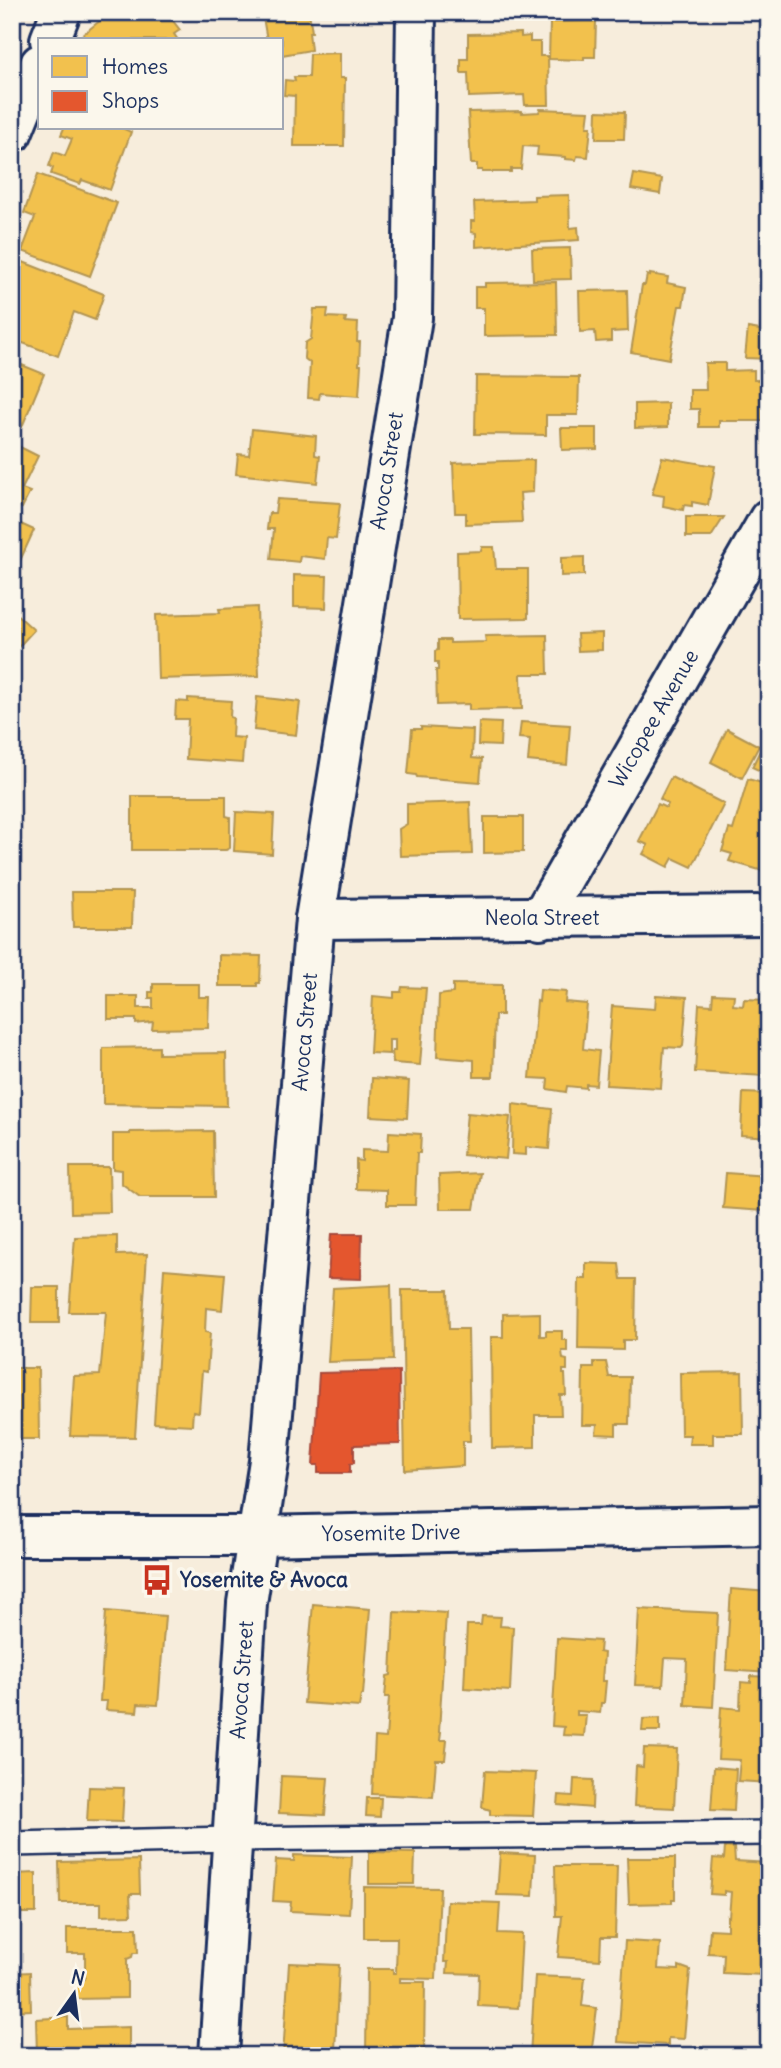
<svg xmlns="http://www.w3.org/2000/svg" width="781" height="2068" font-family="Delius,sans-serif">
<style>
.homes{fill:#f2c14e;stroke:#b29553;stroke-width:2}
.shops{fill:#e4572e;stroke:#a84b3c;stroke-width:2}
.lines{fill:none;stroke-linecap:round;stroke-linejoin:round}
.service-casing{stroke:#1b2f5e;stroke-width:28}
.minor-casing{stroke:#1b2f5e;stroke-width:44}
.tertiary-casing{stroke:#1b2f5e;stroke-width:44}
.service{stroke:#fbf7ec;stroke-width:23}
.minor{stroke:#fbf7ec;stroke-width:38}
.tertiary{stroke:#fbf7ec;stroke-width:38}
.labels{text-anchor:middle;stroke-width:7;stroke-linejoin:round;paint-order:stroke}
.street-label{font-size:21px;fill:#1b2f5e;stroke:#fbf7ec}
.poi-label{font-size:21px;font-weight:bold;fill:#1b2f5e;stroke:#fbf7ec;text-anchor:start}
</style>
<rect width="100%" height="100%" fill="#f7eddc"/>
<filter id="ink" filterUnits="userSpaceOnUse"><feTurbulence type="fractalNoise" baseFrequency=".0143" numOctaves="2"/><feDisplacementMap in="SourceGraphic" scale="14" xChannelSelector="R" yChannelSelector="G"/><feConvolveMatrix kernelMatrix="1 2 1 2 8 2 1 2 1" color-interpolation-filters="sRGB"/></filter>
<g filter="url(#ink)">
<g class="homes">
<polygon points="111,12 166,12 180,30 174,34 178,40 87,40 82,35"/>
<rect x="182" y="12" width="59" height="4"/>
<polygon points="262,12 309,12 312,32 309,32 311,50 282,55 282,40 267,40"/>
<polygon points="533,12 564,12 563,18 533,18"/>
<polygon points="596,21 595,57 584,57 584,60 549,59 550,22"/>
<polygon points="521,33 521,37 530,36 530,42 540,42 540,56 548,56 549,105 525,105 524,95 469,97 468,73 461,73 461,59 468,59 468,34"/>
<polygon points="340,53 340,78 345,78 344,146 294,146 295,96 284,95 285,80 295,81 294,77 309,77 310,54"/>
<polygon points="540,109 589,111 587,127 591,127 588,157 577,156 576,160 565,159 565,157 537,155 538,147 523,146 521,169 511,169 511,172 482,172 482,170 477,170 477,164 471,164 468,112 521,111 522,113 539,112"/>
<polygon points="597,111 625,112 624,139 596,139"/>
<polygon points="64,128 122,128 131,132 110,190 82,180 80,184 51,174 53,168 49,166 54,152 65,156 72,139 61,135"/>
<polygon points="38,174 117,203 90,276 22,251 35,217 24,213"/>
<polygon points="634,174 662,179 660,194 631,189"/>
<polygon points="569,195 570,228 578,227 579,240 476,247 476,233 471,232 471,221 475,221 474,202 534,200 534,196"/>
<polygon points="570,248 571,279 533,280 532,249"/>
<polygon points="23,262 104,294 95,320 74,312 58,356 12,339 12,290"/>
<polygon points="650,274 668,277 667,283 686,287 683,306 679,306 669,359 631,352 642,285 645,285 647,275 650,276"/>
<polygon points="556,282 557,335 484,336 484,308 475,308 475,287 485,287 485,283"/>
<polygon points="766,286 769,287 769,359 745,358 748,328 760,330"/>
<polygon points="627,290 628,331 611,332 611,341 596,342 595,331 580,332 579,291"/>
<polygon points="314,309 328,309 327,317 346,318 345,322 358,323 357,342 360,342 359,365 361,365 359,396 320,393 319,399 308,398 310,363 304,358 305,343 311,339"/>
<polygon points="12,361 44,374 22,427 12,423"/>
<polygon points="705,363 725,363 725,371 754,370 754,380 764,380 765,421 719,421 719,427 699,427 699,409 690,409 690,390 706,390"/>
<polygon points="476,376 579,377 578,415 546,415 546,435 475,434"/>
<polygon points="668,403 668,427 635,428 635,404"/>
<polygon points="561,428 597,428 597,449 562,450"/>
<polygon points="252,429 316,436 315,455 320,456 317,483 236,474 238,454 249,455"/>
<polygon points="12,440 15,442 14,444 38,456 22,489 30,492 22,508 12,504"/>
<polygon points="662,457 715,466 708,505 692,502 692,506 684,505 683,510 663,506 664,496 652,494"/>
<polygon points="534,460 533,492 520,493 522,522 466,524 466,513 455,513 453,463"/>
<polygon points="277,499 340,503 336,539 327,538 325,559 300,556 299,562 271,559 274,529 267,529 269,513 275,513"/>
<polygon points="686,517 724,517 711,537 686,537"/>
<polygon points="12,520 34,530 14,574 12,573"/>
<polygon points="482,547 494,547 496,569 528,569 528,618 458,619 457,552 481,551"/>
<polygon points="584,557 584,575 561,576 561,558"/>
<polygon points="294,575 327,576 326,608 294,607"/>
<polygon points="257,607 259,676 158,679 156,615 220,613 219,609"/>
<polygon points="12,610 34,630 12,654"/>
<polygon points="602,633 602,650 578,651 577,634"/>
<polygon points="547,635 548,674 521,674 522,709 469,710 469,704 437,705 436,670 438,670 438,662 435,662 435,651 438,650 438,640 450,640 450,643 486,642 485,636"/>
<polygon points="257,697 300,702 296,735 254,730"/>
<polygon points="188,698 231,701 230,717 233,718 232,737 244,738 242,763 186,759 188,719 175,719 176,701 188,702"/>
<polygon points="479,722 501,723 500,746 478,745"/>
<polygon points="521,722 570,725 567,765 528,761 530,739 519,738"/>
<polygon points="421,727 473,730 472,758 482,759 480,782 417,777 416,775 408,774 412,729 421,729"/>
<polygon points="727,729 759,746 742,778 711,762"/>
<polygon points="769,732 769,769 767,774 752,767"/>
<polygon points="671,777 724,804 692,867 673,858 668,867 643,854 648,845 639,841 658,804 666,808 668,804 660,799"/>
<polygon points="748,779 769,785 769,866 766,865 763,871 729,861 732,854 722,851 729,829 733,830"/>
<polygon points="132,796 226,796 226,816 230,817 230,848 226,850 132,850"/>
<polygon points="470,802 472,854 400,856 399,829 407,824 407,804"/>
<polygon points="236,812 274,814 272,854 234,851"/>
<polygon points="484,817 523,817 523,852 484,853"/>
<polygon points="72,892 133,892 132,927 73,927"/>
<polygon points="219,955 261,956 260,983 257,983 257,986 219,986"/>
<polygon points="153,984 199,984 199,997 209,997 208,1028 152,1029 153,1022 136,1024 136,1019 108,1019 108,996 138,996 138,1008 153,1008 153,998 149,998 149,992 153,992"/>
<polygon points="453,984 502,985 502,1015 495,1015 493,1077 474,1077 474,1060 437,1057 439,995 453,993"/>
<polygon points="402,987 426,988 420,1065 393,1063 392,1051 395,1051 395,1040 389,1040 389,1054 370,1053 373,996 394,998 394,992 401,992"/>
<polygon points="540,990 566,992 565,1002 587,1004 583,1049 599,1051 596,1085 586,1084 586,1088 567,1086 566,1092 547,1089 548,1079 530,1078 537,1001 539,1002"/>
<polygon points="713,994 734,995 733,1005 743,1006 744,999 769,1000 765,1076 695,1072 699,1004 712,1005"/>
<polygon points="656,995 687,997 683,1046 681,1048 664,1047 661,1088 606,1085 612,1006 655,1009"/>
<polygon points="159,1047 159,1054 226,1053 227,1106 103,1104 103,1048"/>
<polygon points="372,1078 409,1081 407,1118 370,1116"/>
<polygon points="743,1093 769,1094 769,1137 741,1135"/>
<polygon points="513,1104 552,1109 549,1149 526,1147 526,1155 512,1154"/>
<polygon points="467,1113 510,1117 506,1159 463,1155"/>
<polygon points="213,1131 214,1197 140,1197 121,1183 121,1170 113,1169 113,1134 130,1134 130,1132"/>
<polygon points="389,1132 421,1134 420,1153 417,1153 415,1205 387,1205 387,1190 356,1189 356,1160 362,1161 362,1150 388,1151"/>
<polygon points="70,1167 109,1167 110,1212 71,1213"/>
<polygon points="480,1173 474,1209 440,1209 439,1175"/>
<polygon points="726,1173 767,1176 764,1211 723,1208"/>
<polygon points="117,1236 117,1255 147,1254 135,1437 70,1436 74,1376 100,1375 106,1312 69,1312 75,1237"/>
<polygon points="586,1263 619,1264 621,1279 636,1279 635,1340 623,1340 623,1350 578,1349 579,1279 586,1279"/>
<polygon points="164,1269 225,1274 222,1310 206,1308 205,1332 210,1333 207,1372 202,1371 199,1412 193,1411 192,1425 154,1423"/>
<polygon points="391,1285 393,1360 328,1362 333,1288"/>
<polygon points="32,1287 59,1287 59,1323 31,1323"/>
<polygon points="402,1290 448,1290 449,1329 468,1329 470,1441 463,1441 463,1466 405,1470"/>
<polygon points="540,1313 540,1336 546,1336 546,1331 562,1331 562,1340 567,1340 567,1351 562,1351 563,1359 567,1360 567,1370 563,1370 563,1374 565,1374 566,1395 560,1395 561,1415 535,1415 535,1447 492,1448 491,1337 503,1337 503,1314"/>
<polygon points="765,1354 769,1354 769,1455 766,1455"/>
<polygon points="594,1362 606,1362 609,1377 630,1377 629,1424 616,1424 616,1435 596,1434 597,1425 582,1425 583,1368 594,1368"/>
<polygon points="12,1368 38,1368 39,1439 18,1439 18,1443 12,1443"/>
<polygon points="742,1372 743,1434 713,1434 713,1444 689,1444 690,1435 681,1435 680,1373"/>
<polygon points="731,1589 769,1592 769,1673 726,1670"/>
<polygon points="313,1604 370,1609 363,1695 361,1695 359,1707 304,1703"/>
<polygon points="639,1609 718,1613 713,1707 685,1705 687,1659 665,1658 663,1686 635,1685"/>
<polygon points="106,1611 165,1616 158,1705 138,1704 137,1712 106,1710 107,1701 100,1701"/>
<polygon points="419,1611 446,1613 439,1732 441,1732 440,1740 447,1740 445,1760 436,1760 433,1797 372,1794 375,1737 386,1738 389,1697 385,1697 387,1676 391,1675 394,1612 419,1613"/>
<polygon points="482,1616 501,1617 500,1626 513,1627 510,1691 464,1688 467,1625 481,1625"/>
<polygon points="557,1638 600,1641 599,1652 604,1653 602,1681 606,1681 604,1703 601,1703 600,1713 577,1711 577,1715 586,1715 584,1736 563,1735 564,1727 552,1726"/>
<polygon points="751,1676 769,1677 769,1783 738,1781 740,1760 718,1759 721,1707 740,1709 741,1682 751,1683"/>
<polygon points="660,1718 660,1731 642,1731 643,1719"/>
<polygon points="644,1748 677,1749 674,1808 634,1806 636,1766 643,1767"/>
<polygon points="714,1767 736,1769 734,1811 711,1810"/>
<polygon points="485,1771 536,1773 533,1816 490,1815 490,1810 482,1807"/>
<polygon points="281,1776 328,1778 325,1815 279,1813"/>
<polygon points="574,1779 593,1780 592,1808 558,1805 559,1795 573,1796"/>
<polygon points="89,1787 124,1788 122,1822 87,1821"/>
<polygon points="367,1798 381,1798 380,1817 366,1816"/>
<polygon points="725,1847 734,1848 735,1861 769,1863 769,1943 768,1966 764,1966 763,1975 723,1973 724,1954 708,1953 710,1929 727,1930 727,1916 729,1917 731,1892 724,1891 724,1895 710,1894 713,1858 724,1859"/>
<polygon points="369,1852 415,1853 414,1884 369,1884"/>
<polygon points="500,1853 535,1855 533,1896 497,1895"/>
<polygon points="294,1855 352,1857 349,1914 290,1911 291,1902 273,1901 276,1860 294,1861"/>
<polygon points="627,1858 675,1858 675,1899 672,1899 672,1903 629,1904"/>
<polygon points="139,1860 140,1894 130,1894 131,1915 101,1916 101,1903 60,1903 59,1862"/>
<polygon points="555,1866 617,1866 615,1937 601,1937 600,1960 558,1957 562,1916 556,1916"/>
<polygon points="36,1873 36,1913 12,1913 12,1874"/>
<polygon points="364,1887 440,1888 436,1979 400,1978 400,1982 425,1982 424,2055 366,2054 367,1969 393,1969 393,1973 396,1973 397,1938 364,1938"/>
<polygon points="447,1901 500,1903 498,1933 522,1934 518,2008 478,2006 479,1974 447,1973 448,1962 444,1962"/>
<polygon points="67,1928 137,1928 138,1953 133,1953 132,1957 127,1959 127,1998 76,1999 76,1979 85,1979 85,1953 67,1953"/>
<polygon points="625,1941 660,1943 658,1969 679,1970 679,1966 690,1970 684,2039 668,2038 668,2045 618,2042"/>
<polygon points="289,1963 339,1965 335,2051 331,2051 331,2056 283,2056"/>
<polygon points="30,1972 31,2010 12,2011 12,1973"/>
<polygon points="535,1976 585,1978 582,2006 597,2008 591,2056 530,2055"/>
<polygon points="68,2017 68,2029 129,2027 129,2056 37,2056 36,2019"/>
<rect x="12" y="2050" width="13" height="6"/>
</g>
<g class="shops">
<polygon points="331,1234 362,1234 361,1279 328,1278"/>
<polygon points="399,1371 400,1444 354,1445 354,1463 350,1464 350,1473 318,1473 318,1465 313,1465 319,1373"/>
</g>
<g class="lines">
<defs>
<polyline id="service" points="12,1844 231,1839 769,1833"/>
<g id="minor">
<polyline points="50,40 61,12"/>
<polyline points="12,133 40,64"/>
<polyline points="315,919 769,915"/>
<polyline points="540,919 769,519"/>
<polyline points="219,2056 247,1603 269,1461 315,919 412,318 416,12"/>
</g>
<polyline id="tertiary" points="12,1536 258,1536 769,1525"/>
</defs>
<use href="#service" class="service-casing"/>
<use href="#minor" class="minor-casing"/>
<use href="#tertiary" class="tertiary-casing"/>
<use href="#service" class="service"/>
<use href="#minor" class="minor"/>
<use href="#tertiary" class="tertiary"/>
</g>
</g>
<defs>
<symbol id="bus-bare" viewBox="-9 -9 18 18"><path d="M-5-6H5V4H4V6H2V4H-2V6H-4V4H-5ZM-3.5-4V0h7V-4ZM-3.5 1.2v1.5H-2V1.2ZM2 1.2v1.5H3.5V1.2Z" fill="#c8321e" stroke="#fbf7ec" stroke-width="2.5" paint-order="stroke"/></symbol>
</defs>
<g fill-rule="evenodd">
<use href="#bus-bare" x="135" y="1558" width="44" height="44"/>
</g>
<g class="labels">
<g class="street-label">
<text transform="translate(387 471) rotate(-81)" y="7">Avoca Street</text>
<text transform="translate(654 719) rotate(-60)" y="7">Wicopee Avenue</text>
<text x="542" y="925">Neola Street</text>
<text transform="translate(305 1032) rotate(-85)" y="7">Avoca Street</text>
<text transform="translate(391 1533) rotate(-1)" y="7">Yosemite Drive</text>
<text transform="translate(242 1680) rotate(-86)" y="7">Avoca Street</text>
</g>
<g class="poi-label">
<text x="180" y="1587">Yosemite &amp; Avoca</text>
</g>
</g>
<rect width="781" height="2068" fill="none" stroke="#fbf7ec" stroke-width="42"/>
<rect x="21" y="21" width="739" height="2026" fill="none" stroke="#1b2f5e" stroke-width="2.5" filter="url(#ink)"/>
<rect x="38" y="38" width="245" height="91" fill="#fbf7ec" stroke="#a1a7b3" stroke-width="2"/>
<rect x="52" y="56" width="35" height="21" fill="#f2c14e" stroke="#a1a7b3" stroke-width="2"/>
<text x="102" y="74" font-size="21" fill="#1b2f5e">Homes</text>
<rect x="52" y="91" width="35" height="21" fill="#e4572e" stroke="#a1a7b3" stroke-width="2"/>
<text x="102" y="108" font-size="21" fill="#1b2f5e">Shops</text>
<g transform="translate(74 1994) rotate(14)" stroke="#fbf7ec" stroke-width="5" paint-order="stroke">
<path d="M0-5L12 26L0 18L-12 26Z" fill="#1b2f5e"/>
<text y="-10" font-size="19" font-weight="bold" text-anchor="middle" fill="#1b2f5e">N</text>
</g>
</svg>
